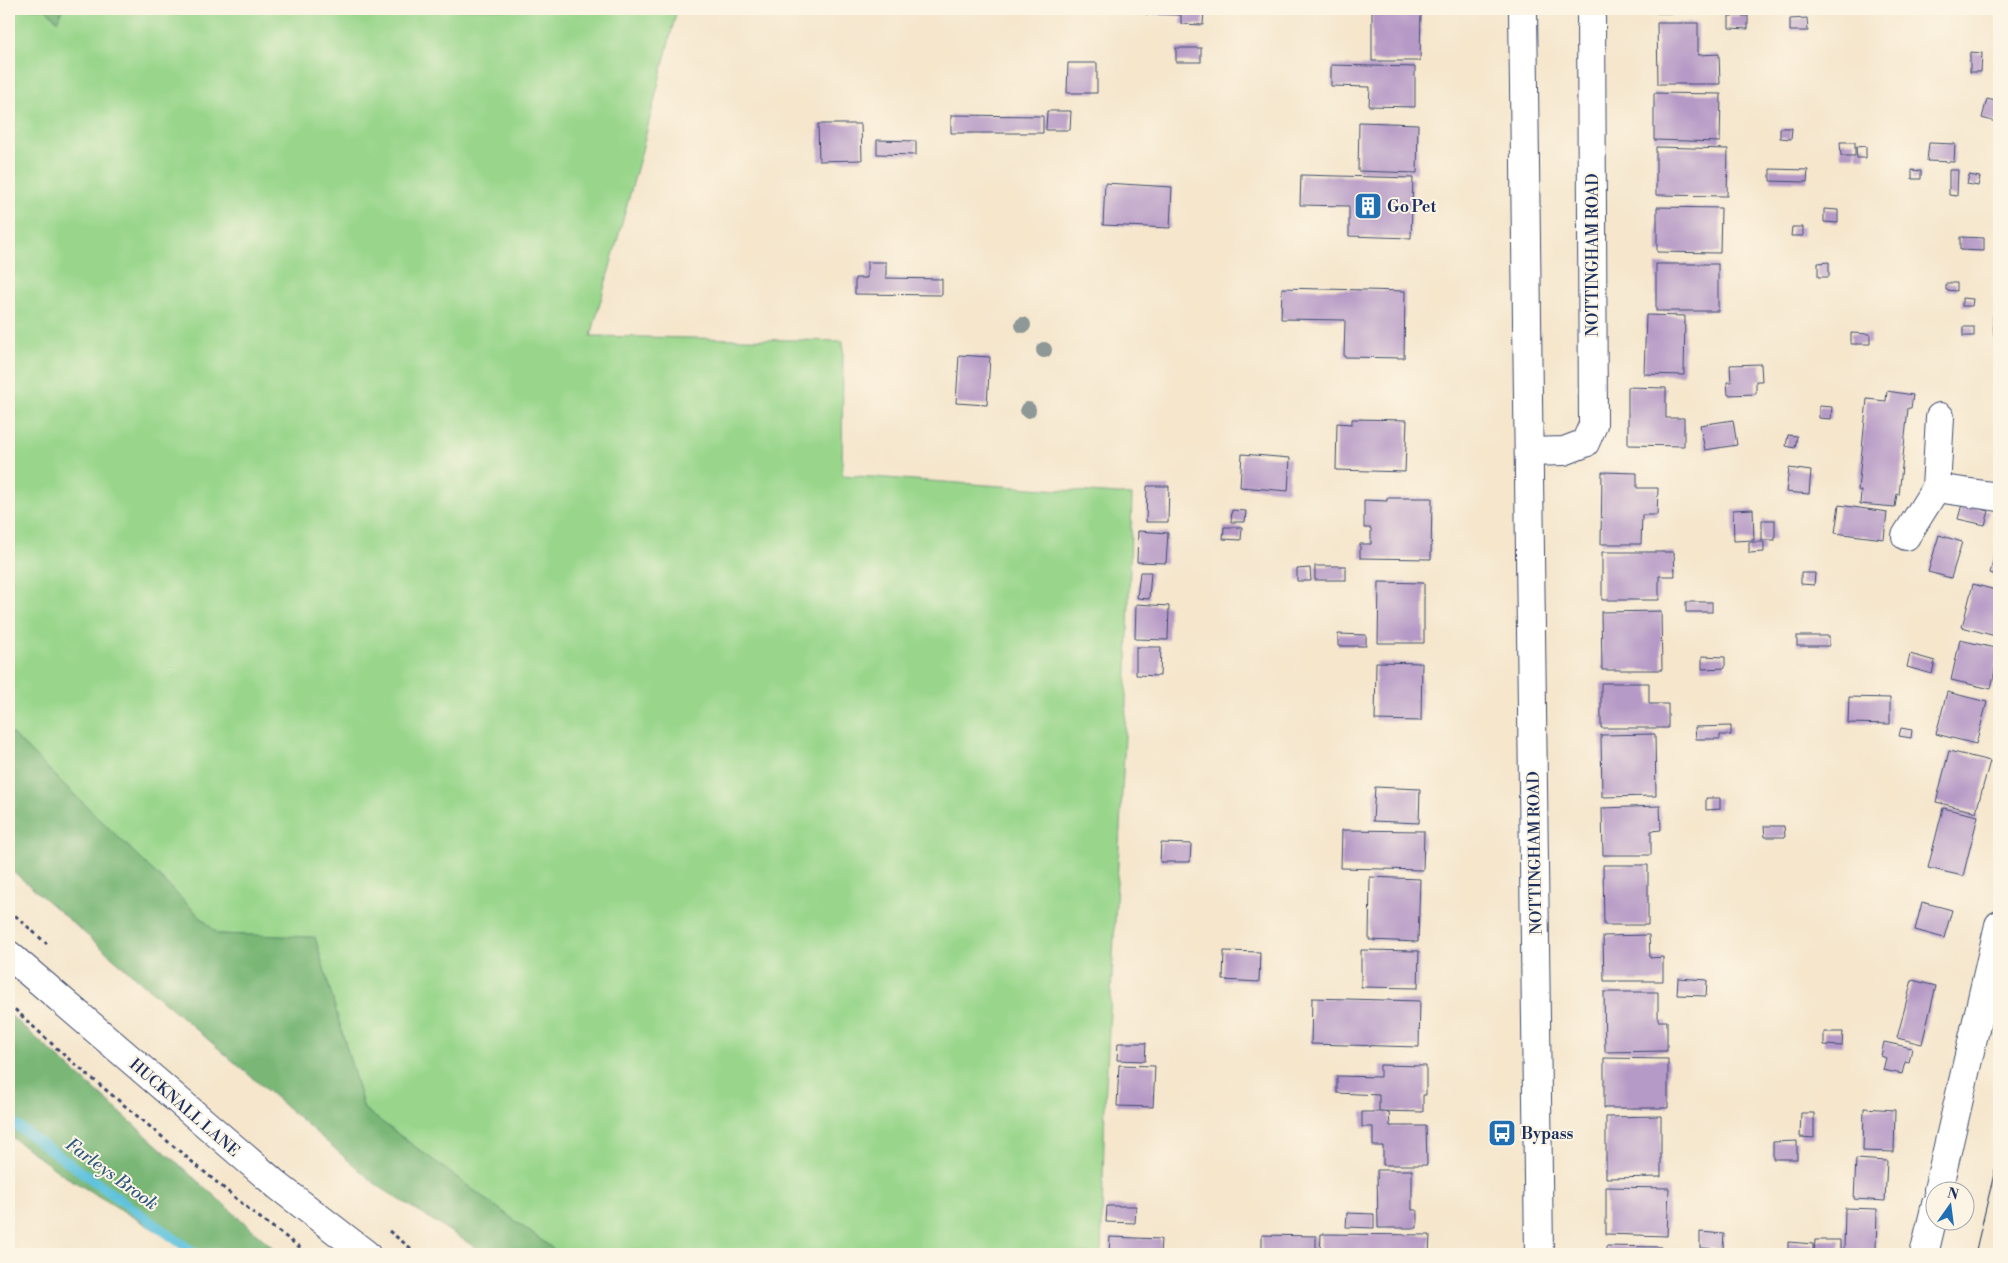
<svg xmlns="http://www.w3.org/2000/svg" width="2008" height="1263" font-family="'Libre Bodoni',serif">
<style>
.green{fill:#99d68b;stroke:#5a8274}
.forest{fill:#7ab777;stroke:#4a736a}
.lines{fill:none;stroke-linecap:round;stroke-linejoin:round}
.stream{stroke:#5fc2dd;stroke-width:10}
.building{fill:#b599c6}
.minor-casing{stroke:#3c4a6e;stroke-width:30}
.tertiary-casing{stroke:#3c4a6e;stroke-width:30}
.primary-casing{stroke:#3c4a6e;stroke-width:30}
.path{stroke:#3c4a6e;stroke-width:3;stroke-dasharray:4 4;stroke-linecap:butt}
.minor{stroke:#fff;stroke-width:28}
.tertiary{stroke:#fff;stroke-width:28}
.primary{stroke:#fff;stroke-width:28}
.tram{stroke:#1b2f5e;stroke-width:1}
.tree{fill:#8e9896}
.labels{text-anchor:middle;stroke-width:4;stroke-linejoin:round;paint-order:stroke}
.poi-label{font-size:16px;font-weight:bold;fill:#1b2f5e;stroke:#fcf5e5;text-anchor:start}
.street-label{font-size:16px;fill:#1b2f5e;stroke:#fcf5e5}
.water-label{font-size:18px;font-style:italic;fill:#2f5b84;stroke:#fcf5e5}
</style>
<rect width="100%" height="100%" fill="#fcf5e5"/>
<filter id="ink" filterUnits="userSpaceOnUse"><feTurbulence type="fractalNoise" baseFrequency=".02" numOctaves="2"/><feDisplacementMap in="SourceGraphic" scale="10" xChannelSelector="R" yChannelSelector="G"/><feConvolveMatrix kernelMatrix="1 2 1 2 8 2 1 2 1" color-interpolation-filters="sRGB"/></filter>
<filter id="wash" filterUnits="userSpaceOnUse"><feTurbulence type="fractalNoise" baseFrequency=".0096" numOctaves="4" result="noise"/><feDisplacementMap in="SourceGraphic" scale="20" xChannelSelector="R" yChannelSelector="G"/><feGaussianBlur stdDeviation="1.12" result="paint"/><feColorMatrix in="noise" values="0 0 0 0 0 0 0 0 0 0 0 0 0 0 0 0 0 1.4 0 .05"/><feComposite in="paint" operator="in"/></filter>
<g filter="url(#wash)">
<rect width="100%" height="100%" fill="#f5e6cc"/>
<polygon class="green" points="9,9 46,9 57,21 62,9 677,9 641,154 591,336 843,341 842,475 1132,495 1125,736 1105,1103 1101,1254 560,1254 364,1109 315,938 218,934 9,731"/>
<g class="forest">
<polygon points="46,9 62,9 58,21"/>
<polygon points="9,731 218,934 315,937 364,1109 560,1254 486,1254 378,1186 9,868"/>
<polygon points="9,1014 280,1254 195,1254 63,1175 9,1135"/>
</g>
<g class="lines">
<polyline class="stream" points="9,1120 196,1254"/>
</g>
<g id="blocks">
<g class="building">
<polygon points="1145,9 1204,9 1203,25 1181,24 1181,15 1145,14"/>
<polygon points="1372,9 1421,9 1420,61 1372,61"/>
<rect x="1657" y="9" width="40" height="4"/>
<polygon points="1729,16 1748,16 1748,29 1729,28"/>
<polygon points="1807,18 1808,31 1790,31 1790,19"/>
<polygon points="1657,23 1698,23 1698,55 1719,54 1720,84 1658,84"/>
<rect x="1176" y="48" width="25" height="14"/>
<polygon points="1970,52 1982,53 1981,72 1970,72"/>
<polygon points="1068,63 1097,63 1097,93 1067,93"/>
<polygon points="1331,65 1415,67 1415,107 1369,106 1370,87 1331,86"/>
<polygon points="1654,93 1721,94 1720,142 1654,140"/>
<polygon points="1987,99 1999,102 1996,122 1982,118"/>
<polygon points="1047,111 1071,111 1070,130 1046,130"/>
<polygon points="951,115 1043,116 1043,133 951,133"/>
<polygon points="1359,122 1418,124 1417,173 1358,171"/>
<polygon points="818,124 861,124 862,160 819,161"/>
<polygon points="1780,128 1792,128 1791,139 1780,138"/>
<polygon points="877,140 916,141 916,155 877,154"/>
<polygon points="1840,142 1855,142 1855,156 1841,156"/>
<polygon points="1929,143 1955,144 1954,162 1927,161"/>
<polygon points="1866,146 1866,158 1857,158 1856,147"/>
<polygon points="1656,147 1728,149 1727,196 1656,195"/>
<polygon points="1770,169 1808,170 1807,182 1770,181"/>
<polygon points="1912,170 1921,171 1921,179 1912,179"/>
<polygon points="1949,170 1958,170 1957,196 1949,195"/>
<polygon points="1301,175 1413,178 1411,238 1349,236 1349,206 1300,205"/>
<polygon points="1969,175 1980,177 1978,186 1967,184"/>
<polygon points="1105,183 1172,187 1170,228 1103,225"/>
<polygon points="1657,207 1721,208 1720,253 1657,252"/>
<polygon points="1824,209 1838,210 1838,223 1824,222"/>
<polygon points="1792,227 1803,227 1803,236 1791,236"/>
<polygon points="1960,237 1984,238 1984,251 1960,250"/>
<polygon points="867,262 886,262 886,278 942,279 942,295 855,294 855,278 867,278"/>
<polygon points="1829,262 1829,277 1818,277 1818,263"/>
<rect x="1656" y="264" width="62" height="47"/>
<polygon points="1946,283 1957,283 1957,291 1946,290"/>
<polygon points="1282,288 1405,291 1404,358 1344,357 1345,320 1281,319"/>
<polygon points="1962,298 1973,299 1972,306 1962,306"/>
<polygon points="1646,315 1685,316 1684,375 1644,374"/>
<rect x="1994" y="319" width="5" height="16"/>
<rect x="1963" y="327" width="11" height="9"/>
<polygon points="1851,333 1870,334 1870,344 1851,344"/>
<polygon points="959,355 990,357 987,405 956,403"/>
<polygon points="1761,364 1762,381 1756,381 1756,394 1728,395 1727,382 1731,382 1730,365"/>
<polygon points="1628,387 1666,388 1666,418 1684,418 1684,446 1628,445"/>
<polygon points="1887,391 1913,395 1911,408 1908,408 1899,495 1897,494 1895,507 1860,504 1861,491 1858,490 1867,399 1886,401"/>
<polygon points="1819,406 1832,407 1831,419 1819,418"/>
<polygon points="1352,419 1407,420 1405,472 1336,470 1337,423 1352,424"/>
<polygon points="1733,420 1737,445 1705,450 1700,425"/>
<polygon points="1788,435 1797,436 1795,448 1786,446"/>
<polygon points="1242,454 1290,458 1288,491 1240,487"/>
<polygon points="1789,468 1811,471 1809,494 1786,492"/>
<polygon points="1602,472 1637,473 1637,488 1658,488 1657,515 1642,515 1641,544 1601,544"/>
<polygon points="1147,486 1169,486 1168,522 1146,522"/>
<polygon points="1387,498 1432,498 1431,559 1360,558 1360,544 1371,544 1371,528 1364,528 1364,500 1387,501"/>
<polygon points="1962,504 1989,511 1985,525 1958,519"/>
<polygon points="1839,505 1887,512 1884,539 1835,533"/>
<polygon points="1753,509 1754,540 1734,541 1733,510"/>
<polygon points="1232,510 1246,511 1245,522 1231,522"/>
<rect x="1762" y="520" width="13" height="20"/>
<polygon points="1224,527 1242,527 1241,540 1223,539"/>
<polygon points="1138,531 1168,533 1166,563 1137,562"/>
<polygon points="1939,535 1962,542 1951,578 1928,572"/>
<polygon points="1999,540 1999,576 1990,573"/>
<polygon points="1749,542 1764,542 1764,552 1749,553"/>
<polygon points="1602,552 1674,552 1675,576 1659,576 1659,600 1602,600"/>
<rect x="1315" y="566" width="31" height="14"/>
<polygon points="1310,568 1311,581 1297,581 1297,569"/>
<polygon points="1140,572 1151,572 1149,599 1137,598"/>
<polygon points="1801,573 1815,573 1814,585 1801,584"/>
<polygon points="1379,582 1424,583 1424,643 1378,643"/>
<polygon points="1973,584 1999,591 1999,637 1962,627"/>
<rect x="1686" y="602" width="26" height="10"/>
<polygon points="1136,604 1169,606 1168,640 1135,639"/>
<polygon points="1661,611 1662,670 1602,670 1601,612"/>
<polygon points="1338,634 1366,635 1366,646 1338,646"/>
<rect x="1797" y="636" width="32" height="10"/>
<polygon points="1960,640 1999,649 1991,689 1951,680"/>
<polygon points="1136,647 1161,647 1160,676 1136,675"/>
<polygon points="1910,654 1935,661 1932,674 1907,667"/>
<polygon points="1702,656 1725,657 1725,668 1702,669"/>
<polygon points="1376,662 1422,663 1421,721 1375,720"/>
<polygon points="1601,683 1649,683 1649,704 1668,704 1668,728 1601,728"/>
<polygon points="1947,692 1987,702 1976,744 1936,734"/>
<polygon points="1849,697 1890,698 1890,724 1848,723"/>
<polygon points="1731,726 1731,735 1720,735 1720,739 1696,739 1695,727"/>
<polygon points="1901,728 1912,730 1911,738 1899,736"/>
<polygon points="1655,734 1656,796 1602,797 1601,735"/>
<polygon points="1949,751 1990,761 1976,812 1936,802"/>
<polygon points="1375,787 1420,789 1419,823 1373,821"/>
<polygon points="1706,798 1720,798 1720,809 1706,810"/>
<polygon points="1660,806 1661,830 1651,831 1651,855 1603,855 1602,808"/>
<polygon points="1943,808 1978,816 1963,876 1928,868"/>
<polygon points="1764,826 1784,826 1785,837 1765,837"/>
<polygon points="1342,830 1424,831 1423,870 1341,868"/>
<polygon points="1161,843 1191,844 1190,862 1160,862"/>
<polygon points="1603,865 1648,865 1648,925 1604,925"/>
<polygon points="1370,877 1420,879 1418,942 1369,940"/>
<polygon points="1922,902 1952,910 1944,938 1915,930"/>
<polygon points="1649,935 1650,958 1663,957 1663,981 1604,981 1603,936"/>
<polygon points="1361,950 1419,951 1418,988 1361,987"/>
<polygon points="1224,951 1260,952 1259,982 1223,980"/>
<polygon points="1678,978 1707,980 1706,996 1677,995"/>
<polygon points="1912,980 1936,986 1922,1044 1897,1038"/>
<polygon points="1604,992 1658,992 1658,1021 1667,1021 1667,1051 1605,1052"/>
<polygon points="1312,998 1420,1001 1419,1047 1311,1044"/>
<polygon points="1824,1032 1843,1032 1842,1046 1824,1045"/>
<polygon points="1884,1042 1912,1048 1909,1063 1905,1062 1902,1074 1883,1070 1886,1058 1881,1056"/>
<polygon points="1118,1043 1146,1043 1145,1061 1117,1060"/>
<polygon points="1604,1058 1668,1059 1668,1108 1604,1108"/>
<polygon points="1119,1065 1155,1066 1153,1107 1117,1106"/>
<polygon points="1380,1065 1426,1066 1426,1095 1423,1095 1423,1112 1379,1111 1379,1095 1337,1093 1337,1076 1380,1077"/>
<polygon points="1864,1108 1895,1110 1894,1152 1863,1151"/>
<polygon points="1362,1112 1389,1112 1390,1126 1426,1126 1427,1165 1383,1165 1383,1146 1373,1146 1373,1127 1362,1127"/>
<polygon points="1801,1113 1814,1113 1814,1138 1800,1137"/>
<polygon points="1661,1116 1661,1177 1606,1178 1606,1117"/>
<polygon points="1797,1141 1797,1159 1773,1159 1773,1142"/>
<polygon points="1856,1159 1887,1161 1885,1201 1854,1199"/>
<polygon points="1377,1170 1412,1170 1412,1210 1417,1210 1417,1228 1378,1228"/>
<polygon points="1606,1187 1669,1188 1667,1236 1606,1234"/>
<polygon points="1107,1206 1136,1206 1135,1223 1106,1222"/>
<polygon points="1845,1208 1877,1209 1876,1251 1844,1250"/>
<polygon points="1347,1213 1374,1214 1374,1228 1346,1227"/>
<polygon points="1700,1232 1724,1234 1723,1249 1700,1248"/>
<polygon points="1321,1234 1430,1235 1429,1254 1320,1254"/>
<polygon points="1262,1235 1316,1236 1316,1254 1262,1254"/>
<polygon points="1110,1237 1161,1239 1160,1254 1109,1254"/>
<polygon points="1815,1240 1840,1240 1840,1254 1814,1254"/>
<polygon points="1788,1242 1813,1244 1813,1254 1788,1254"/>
<polygon points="1606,1246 1661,1247 1661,1254 1606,1254"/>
</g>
</g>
</g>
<g filter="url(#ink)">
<use href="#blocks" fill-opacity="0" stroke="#3c4a6e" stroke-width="1"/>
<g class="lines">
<defs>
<g id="minor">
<polyline points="1529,452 1564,451 1585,443 1593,425 1591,9"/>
<polyline points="1936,488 1999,497"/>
<polyline points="1906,536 1936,488 1940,417"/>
<polyline points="1938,1190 1999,925"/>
<polyline points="1924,1254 1936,1204"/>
</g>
<polyline id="tertiary" points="1523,9 1539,1254"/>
<polyline id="primary" points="9,955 278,1186 366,1254"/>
</defs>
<use href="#minor" class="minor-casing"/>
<use href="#tertiary" class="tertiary-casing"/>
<use href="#primary" class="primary-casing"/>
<g class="path">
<polyline points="9,910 47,944"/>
<polyline points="9,1004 64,1055 256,1215 309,1254"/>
<polyline points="389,1231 418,1254"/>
</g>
<use href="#minor" class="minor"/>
<use href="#tertiary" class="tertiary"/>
<use href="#primary" class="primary"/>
<polyline class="tram" points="1975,1254 1999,1153"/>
</g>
<g class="tree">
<circle cx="1023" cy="325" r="8"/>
<circle cx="1044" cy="350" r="8"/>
<circle cx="1028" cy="410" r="8"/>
</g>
</g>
<defs>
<symbol id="building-square" viewBox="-11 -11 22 22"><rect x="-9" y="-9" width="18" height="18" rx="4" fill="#1f6fb2" stroke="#fcf5e5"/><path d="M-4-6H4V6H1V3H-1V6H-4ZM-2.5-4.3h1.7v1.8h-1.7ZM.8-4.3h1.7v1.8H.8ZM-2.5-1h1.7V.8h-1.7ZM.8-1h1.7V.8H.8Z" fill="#fff"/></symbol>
<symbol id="bus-square" viewBox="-11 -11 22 22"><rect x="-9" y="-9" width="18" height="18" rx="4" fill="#1f6fb2" stroke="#fcf5e5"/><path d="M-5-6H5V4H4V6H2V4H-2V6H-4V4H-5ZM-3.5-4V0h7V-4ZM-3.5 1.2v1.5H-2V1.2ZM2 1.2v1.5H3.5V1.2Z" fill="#fff"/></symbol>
</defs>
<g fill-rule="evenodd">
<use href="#building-square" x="1352" y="190" width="32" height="32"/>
<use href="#bus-square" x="1486" y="1117" width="32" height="32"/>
</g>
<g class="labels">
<g class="poi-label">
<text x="1387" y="212">Go Pet</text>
<text x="1521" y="1139">Bypass</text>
</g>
<g class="street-label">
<text transform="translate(1592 255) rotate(-90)" y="6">NOTTINGHAM ROAD</text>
<text transform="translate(1534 853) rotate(-91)" y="6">NOTTINGHAM ROAD</text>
<text transform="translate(185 1107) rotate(41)" y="6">HUCKNALL LANE</text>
</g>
<g class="water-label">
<text transform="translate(112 1174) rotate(36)" y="6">Farleys Brook</text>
</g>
</g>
<rect width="2008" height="1263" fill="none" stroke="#fcf5e5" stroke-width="30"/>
<g transform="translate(1950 1206) rotate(14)"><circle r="24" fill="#fcf5e5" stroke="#a2a6af"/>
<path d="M0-4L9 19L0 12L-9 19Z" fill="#1f6fb2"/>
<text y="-8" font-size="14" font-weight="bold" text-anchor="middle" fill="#1b2f5e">N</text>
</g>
</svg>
